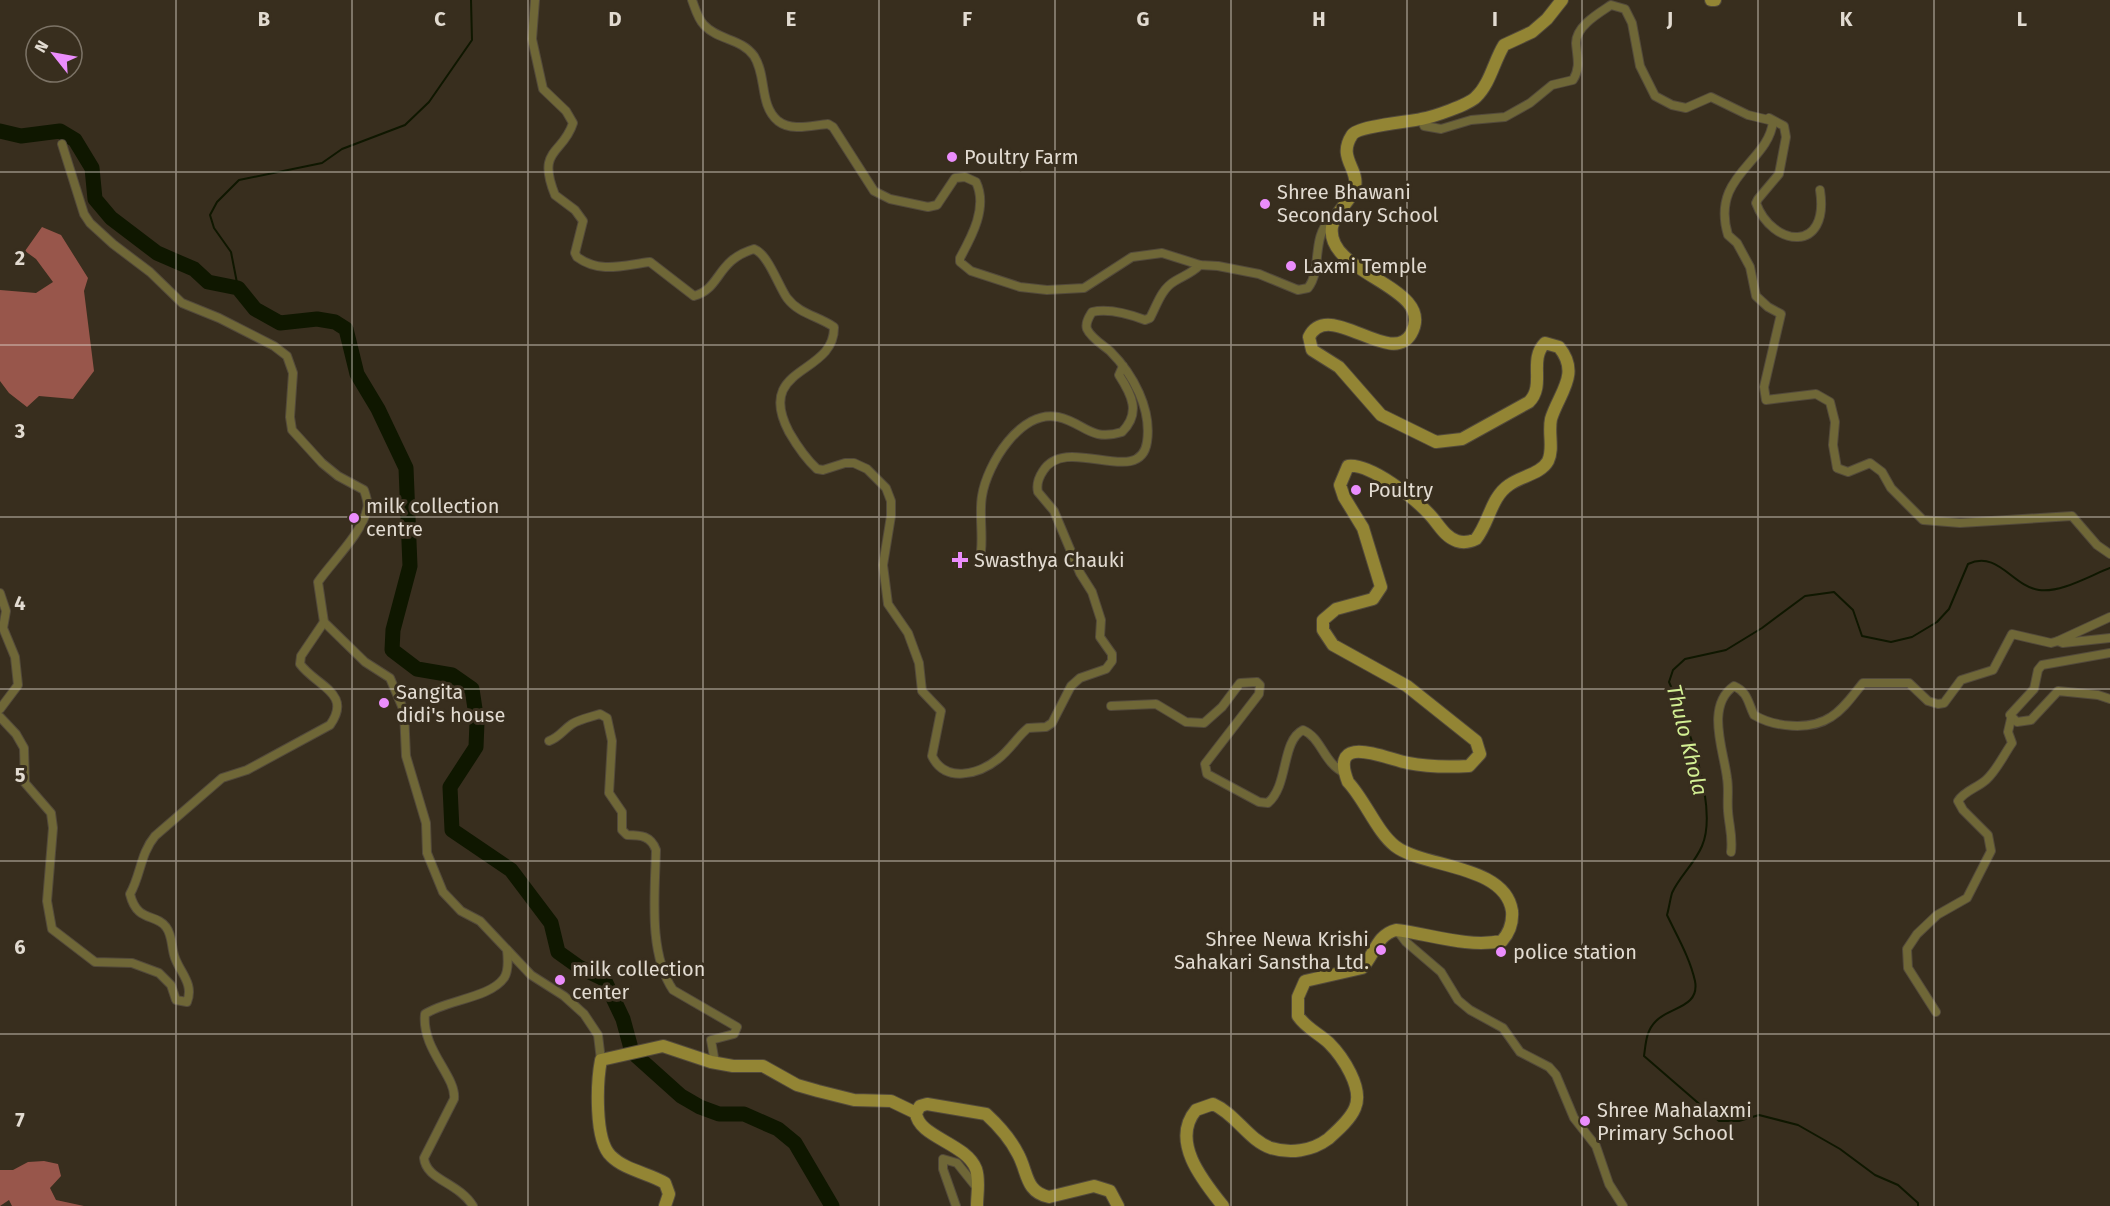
<svg xmlns="http://www.w3.org/2000/svg" width="2110" height="1206" font-family="'Fira Sans',sans-serif">
<style>
.built{fill:#41331d}
.forest{fill:#98564b}
.lines{fill:none;stroke-linecap:round;stroke-linejoin:round}
.stream{stroke:#0f1700;stroke-width:2}
.river{stroke:#0f1700;stroke-width:15}
.street-casing{stroke:#534a3b;stroke-width:10}
.secondary-casing{stroke:#534a3b;stroke-width:14}
.street{stroke:#6f6737;stroke-width:8}
.secondary{stroke:#938534;stroke-width:12}
.grid{fill:none;stroke:#e2dbd1;stroke-width:1.5;stroke-opacity:0.55}
.poi-dot{fill:#eb8dfc;stroke:#382e1e;stroke-width:2}
.labels{text-anchor:middle;stroke-width:6;stroke-linejoin:round;paint-order:stroke}
.poi-label{font-size:20px;fill:#e2dbd1;stroke:#382e1e;text-anchor:start}
.water-label{font-size:21px;font-style:italic;fill:#d3ef93;stroke:#382e1e}
.grid-label{font-size:20px;text-anchor:middle;font-weight:bold;fill:#e2dbd1;stroke:#382e1e;stroke-width:6;stroke-linejoin:round;paint-order:stroke}
</style>
<rect width="100%" height="100%" fill="#382e1e"/>
<polygon class="built" points="966,551 966,567 954,568 953,552"/>
<g class="forest">
<polygon points="42,227 61,235 88,278 84,291 94,371 73,399 39,396 27,407 9,393 0,381 0,290 36,293 53,282 36,259 25,251"/>
<polygon points="44,1161 58,1164 61,1176 50,1188 56,1200 84,1206 12,1206 9,1200 0,1206 0,1170 13,1170 28,1162"/>
</g>
<g class="lines">
<g class="stream">
<polyline points="238,288 231,252 214,228 210,215 217,202 239,180 322,163 342,149 405,125 429,102 472,40 471,0"/>
<path d="M1918,1206v-3l-20,-18 -23,-10 -35,-26 -42,-24 -39,-10 -20,6h-20l-75,-65c2,-14 2,-25 12,-35 13,-14 44,-13 39,-40 -5,-23 -18,-45 -28,-66 2,-7 3,-15 5,-22 7,-16 23,-30 30,-47 17,-39 -16,-127 -33,-164l4,-12 12,-11 41,-9 36,-22 43,-32 29,-4 19,18 9,26 29,6 21,-5 25,-15 12,-13 19,-45c30,-14 44,22 71,26 22,3 50,-14 71,-22"/>
</g>
<polyline class="river" points="0,131 21,136 60,131 75,140 92,168 95,199 111,218 157,253 194,269 208,282 238,288 255,309 280,323 317,319 335,322 346,329 357,374 378,409 406,468 410,566 393,630 392,650 417,669 452,675 472,689 477,722 476,747 450,787 452,830 511,870 551,923 558,952 579,967 604,979 623,1019 632,1052 681,1096 700,1107 719,1114 744,1114 778,1129 795,1143 832,1206"/>
<defs>
<g id="street">
<path d="M535,0l-3,39 11,50 23,22 7,12c-10,32 -37,25 -18,72l20,15 8,11 -8,32 2,4c23,17 47,8 73,5l44,34c27,-7 22,-36 60,-47 14,5 24,36 33,49 12,16 31,18 47,29 1,49 -80,38 -45,105 7,12 17,27 28,37l6,1 22,-7h9l13,6 19,19 5,13v15l-8,49 5,39 20,29 11,30 3,28 19,20 -9,45c13,27 46,19 66,3 12,-9 19,-22 30,-31l18,-1 6,-4 19,-37 9,-8 26,-9 6,-8v-7l-12,-17 1,-17 -9,-28 -12,-19 -26,-62 -16,-19c-2,-8 1,-15 5,-21 23,-38 97,18 104,-29 5,-33 -14,-68 -37,-91 -7,-6 -19,-13 -23,-22 -2,-6 2,-12 5,-17 17,-4 37,2 53,8l5,-2c7,-13 11,-29 25,-37 10,-6 17,-8 25,-16"/>
<path d="M692,0c3,8 6,19 12,25 15,16 37,13 50,31 13,20 5,49 24,65 14,11 35,4 50,3l5,3 41,64 16,8 38,8 9,-2 18,-27 10,-1 11,5c12,25 -4,54 -16,76v4l11,9 49,16 27,3 37,-2 48,-31 30,-4 38,12 18,1 41,8 39,16 10,-2c15,-19 2,-50 24,-71"/>
<path d="M1769,118l15,8 2,11 -7,37 -21,25 -2,4c16,44 74,51 64,-13"/>
<path d="M1422,119l2,7 17,3 30,-9 34,-3 25,-14 22,-18 21,-5c8,-13 4,-23 3,-37 0,-17 23,-30 35,-38l14,4 7,14 8,43 15,30 17,9 14,3 25,-11 37,18 25,6c-4,42 -63,54 -45,114l9,8 13,24 6,29 12,11 13,7 -17,73 2,13 50,-6 14,8 5,20 -2,23 4,23 11,4 22,-9 12,9 9,16 32,32 37,3 112,-7 25,29 13,9"/>
<path d="M62,144l22,70 6,9 23,21 37,28 32,31 37,15 55,28 13,10 6,17 -3,44 2,13 30,33 16,13 26,14c2,6 5,14 3,19 -4,23 -36,54 -49,73l6,40 41,40 25,16 14,33 2,45 20,67 1,30 16,39 18,19 19,10 51,54 33,21 20,18 14,21 3,25"/>
<path d="M981,551c2,-18 -2,-38 1,-55 5,-32 39,-87 76,-79 27,6 32,25 64,15 19,-19 10,-37 -3,-57l4,-9"/>
<polyline points="0,593 6,611 3,628 15,657 18,685 0,709"/>
<polyline points="2110,617 2058,641 2063,643 2110,638"/>
<polyline points="2110,653 2042,665 2038,670 2034,689 2010,715 2017,722 2031,720 2058,691 2098,695 2110,699"/>
<path d="M1111,706l45,-2 30,18 18,1 18,-16 18,-24 17,-1 3,3 -1,9 -54,70 2,10 52,28 9,1c21,-18 13,-62 35,-73 19,8 20,33 42,43"/>
<path d="M0,717l16,17 8,14 1,35 26,30 2,15 -6,73 5,28 43,33 37,1 27,10 12,12 5,15 11,2c7,-18 -6,-28 -12,-44 -4,-10 -2,-22 -9,-31 -10,-14 -29,-4 -36,-33 11,-19 10,-40 25,-58l67,-58 25,-8 83,-45c23,-32 -14,-39 -30,-61l1,-8 23,-34"/>
<path d="M549,741c11,-4 14,-11 23,-17 8,-5 19,-7 28,-10l7,4 5,23 -3,52 13,19v18l5,5c14,0 24,1 29,15 -1,43 -8,103 17,140l64,37 -3,7 -23,6 4,23"/>
<path d="M1731,852c2,-16 -2,-26 -3,-41 -1,-11 1,-22 -1,-33 -3,-27 -22,-72 7,-92 14,6 14,17 20,29 20,12 56,16 77,2 13,-8 22,-22 32,-34h46l19,18 10,3 6,-1 17,-23 32,-10 19,-36 39,9 7,-2"/>
<polyline points="1397,930 1406,942 1441,972 1458,1000 1470,1010 1503,1028 1520,1052 1549,1067 1556,1075 1574,1118 1596,1146 1609,1184 1623,1206"/>
<path d="M1936,1012l-28,-44 -1,-19 10,-15 20,-19 30,-17 24,-47 -3,-16 -25,-25 -5,-9c6,-10 19,-13 28,-21 11,-10 17,-24 26,-37l-4,-11 3,-13"/>
<path d="M473,1206c-15,-24 -47,-26 -49,-48l30,-59c3,-22 -33,-50 -29,-85 21,-14 65,-16 79,-36 5,-7 4,-19 3,-28"/>
<polyline points="956,1206 943,1169 943,1159 957,1163 977,1188"/>
</g>
<g id="secondary">
<polyline points="1711,0 1715,0"/>
<path d="M665,1206l4,-12 -4,-11c-17,-10 -40,-13 -54,-27 -17,-16 -14,-75 -10,-96l62,-14 48,16 22,4h30l34,19 21,6 36,9 37,1 25,12"/>
<path d="M977,1206c0,-13 3,-25 -1,-37 -10,-26 -58,-32 -60,-56l4,-7 7,-2 59,10c12,11 25,26 32,40 10,18 7,38 31,43l45,-11 16,5 8,15"/>
<path d="M1223,1206c-20,-25 -53,-65 -27,-96l17,-6c23,10 35,36 58,44 19,6 41,3 57,-9 9,-8 22,-19 27,-31 9,-20 -13,-52 -26,-65 -11,-10 -23,-15 -31,-27v-19l7,-16 57,-13c13,-13 14,-33 34,-38 34,4 71,18 106,11 7,-8 11,-18 10,-30 -7,-47 -89,-43 -117,-65 -18,-14 -30,-46 -47,-64 -20,-51 38,-23 60,-19 20,4 41,4 61,3l11,-12 -4,-13 -69,-55 -74,-41 -10,-15v-10l13,-11 37,-10 8,-12 -18,-59 -19,-31 -4,-12 8,-19c22,-3 68,33 83,50 8,9 14,21 26,25 6,2 13,1 19,-2 13,-16 15,-42 33,-54 12,-9 32,-11 39,-24 6,-12 0,-28 3,-42 8,-26 30,-45 8,-72l-14,-4c-17,17 1,42 -16,59l-67,37 -26,3 -55,-27 -42,-48 -27,-17 -3,-13c19,-39 82,31 102,-3 27,-48 -86,-59 -79,-107 3,-16 19,-25 23,-40 4,-19 -18,-29 -3,-52 6,-9 56,-13 69,-16 12,-2 47,-14 55,-22 14,-13 18,-36 28,-52l28,-13 15,-13 15,-19"/>
</g>
</defs>
<use href="#street" class="street-casing"/>
<use href="#secondary" class="secondary-casing"/>
<use href="#street" class="street"/>
<use href="#secondary" class="secondary"/>
</g>
<path class="grid" d="M176,0v1206M352,0v1206M528,0v1206M703,0v1206M879,0v1206M1055,0v1206M1231,0v1206M1407,0v1206M1582,0v1206M1758,0v1206M1934,0v1206M0,172h2110M0,345h2110M0,517h2110M0,689h2110M0,861h2110M0,1034h2110"/>
<g class="poi-dot">
<circle cx="952" cy="157" r="6"/>
<circle cx="1265" cy="204" r="6"/>
<circle cx="1291" cy="266" r="6"/>
<circle cx="1356" cy="490" r="6"/>
<circle cx="354" cy="518" r="6"/>
<path d="M957 551h6v6h6v6h-6v6h-6v-6h-6v-6h6z"/>
<circle cx="384" cy="703" r="6"/>
<circle cx="1381" cy="950" r="6"/>
<circle cx="1501" cy="952" r="6"/>
<circle cx="560" cy="980" r="6"/>
<circle cx="1585" cy="1121" r="6"/>
</g>
<g class="labels">
<g class="poi-label">
<text x="964" y="164">Poultry Farm</text>
<text x="1277" y="199">Shree Bhawani<tspan x="1277" dy="23">Secondary School</tspan></text>
<text x="1303" y="273">Laxmi Temple</text>
<text x="1368" y="497">Poultry</text>
<text x="366" y="513">milk collection<tspan x="366" dy="23">centre</tspan></text>
<text x="974" y="567">Swasthya Chauki</text>
<text x="396" y="699">Sangita<tspan x="396" dy="23">didi's house</tspan></text>
<text x="1369" y="946" text-anchor="end">Shree Newa Krishi<tspan x="1369" dy="23">Sahakari Sanstha Ltd.</tspan></text>
<text x="1513" y="959">police station</text>
<text x="572" y="976">milk collection<tspan x="572" dy="23">center</tspan></text>
<text x="1597" y="1117">Shree Mahalaxmi<tspan x="1597" dy="23">Primary School</tspan></text>
</g>
<g class="water-label">
<text transform="translate(1687 740) rotate(76)" y="7">Thulo Khola</text>
</g>
</g>
<g class="grid-label">
<text x="264" y="26">B</text>
<text x="440" y="26">C</text>
<text x="615" y="26">D</text>
<text x="791" y="26">E</text>
<text x="967" y="26">F</text>
<text x="1143" y="26">G</text>
<text x="1319" y="26">H</text>
<text x="1495" y="26">I</text>
<text x="1670" y="26">J</text>
<text x="1846" y="26">K</text>
<text x="2022" y="26">L</text>
<text x="20" y="265">2</text>
<text x="20" y="438">3</text>
<text x="20" y="610">4</text>
<text x="20" y="782">5</text>
<text x="20" y="954">6</text>
<text x="20" y="1127">7</text>
</g>
<g transform="translate(54 54) rotate(301)"><circle r="28" fill="#382e1e" stroke="#7c7366" stroke-width="1.5"/>
<path d="M0-4.5L10 22L0 15L-10 22Z" fill="#eb8dfc"/>
<text y="-9" font-size="16" font-weight="bold" text-anchor="middle" fill="#e2dbd1">N</text>
</g>
</svg>
